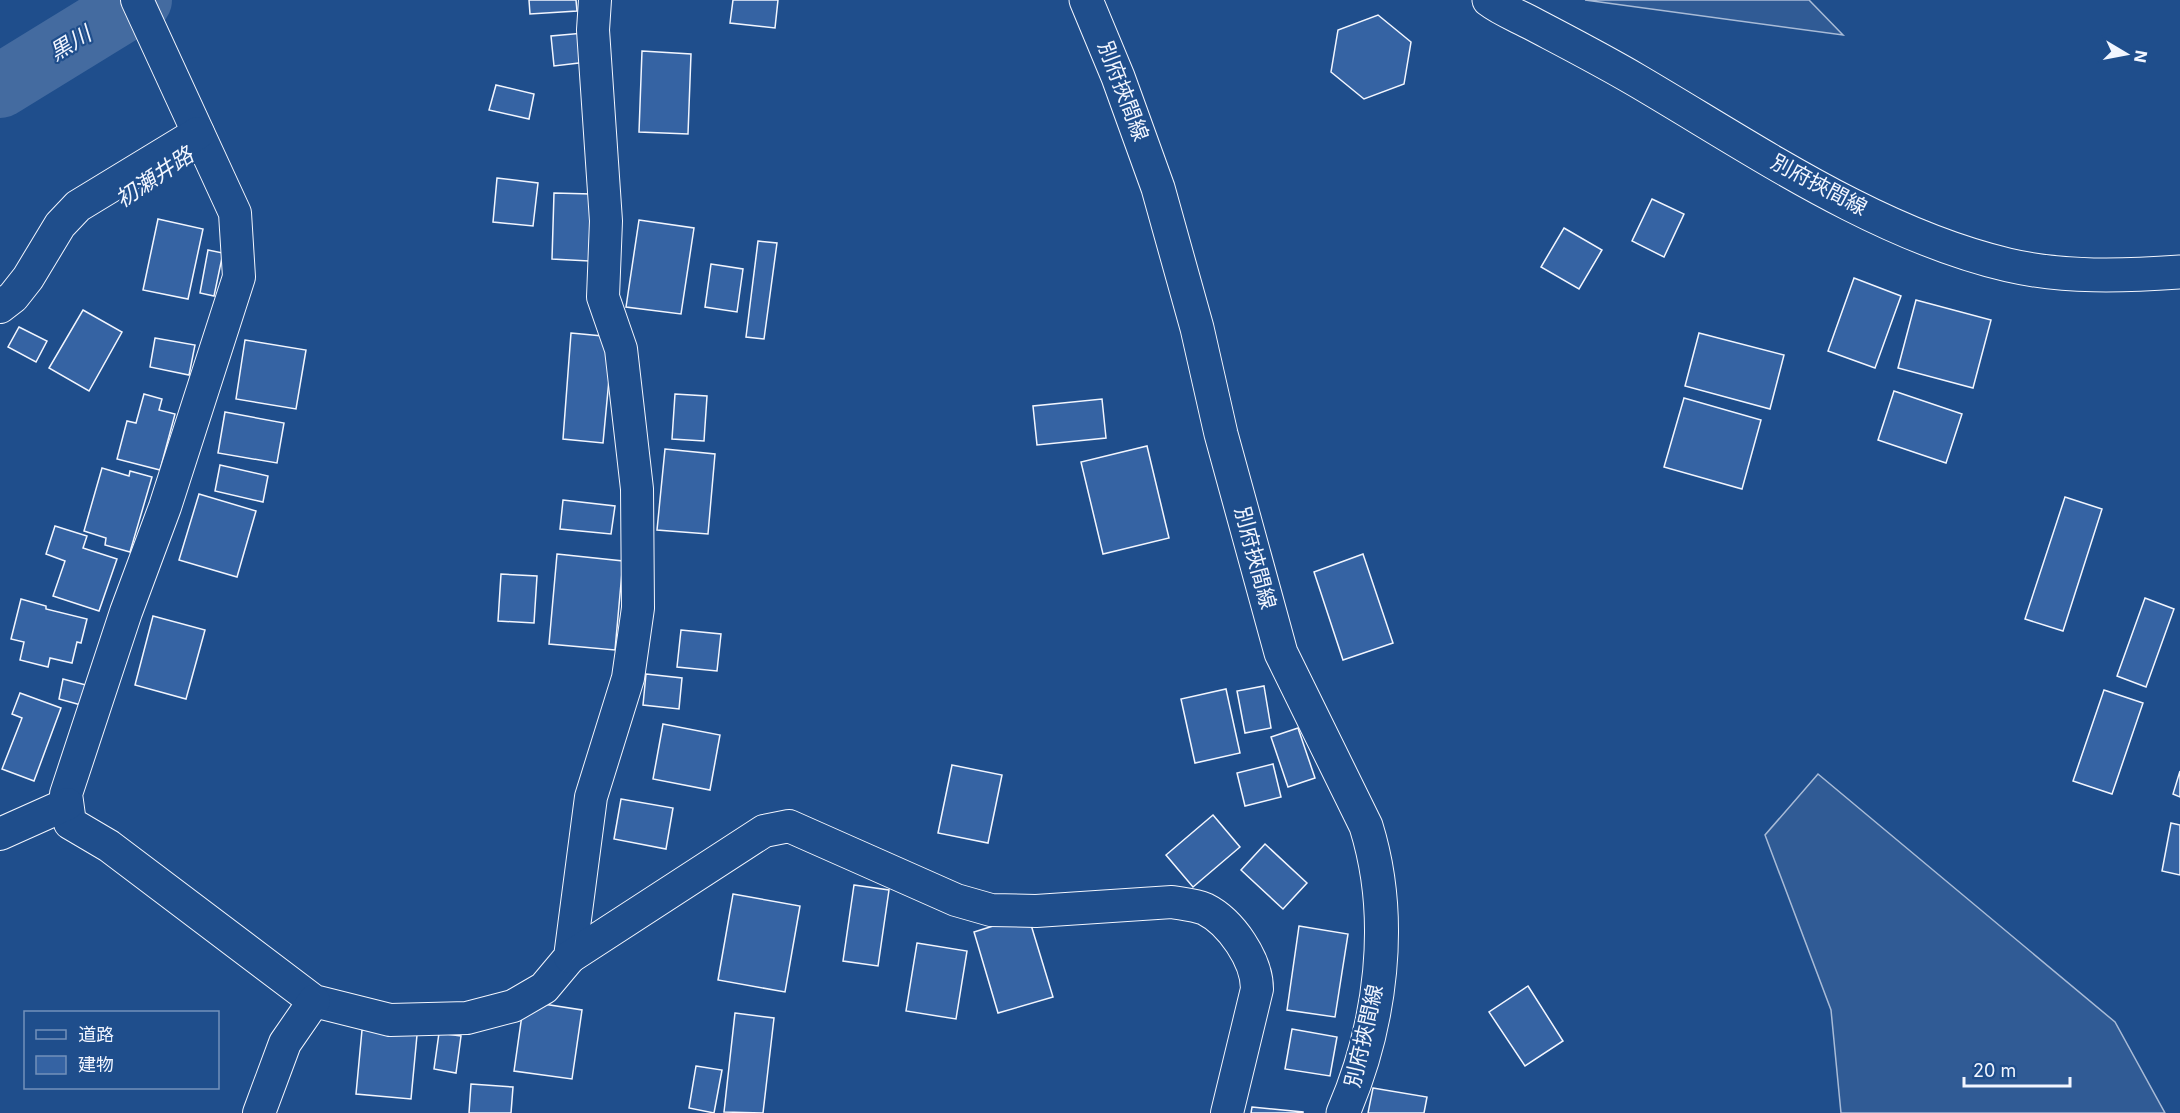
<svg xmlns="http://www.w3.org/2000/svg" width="2180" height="1113" font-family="Inter,'Noto Sans JP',sans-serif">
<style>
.built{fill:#305b95;stroke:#a8bbd7;stroke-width:1.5}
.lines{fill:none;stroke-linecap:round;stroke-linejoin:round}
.river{stroke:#446ba0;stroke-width:64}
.building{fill:#3563a3;stroke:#f2f6ff;stroke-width:1.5}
.minor-casing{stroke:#f2f6ff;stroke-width:34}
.primary-casing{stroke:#f2f6ff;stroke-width:35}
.minor{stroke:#1f4e8c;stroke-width:32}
.primary{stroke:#1f4e8c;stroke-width:33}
.labels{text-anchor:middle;stroke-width:4.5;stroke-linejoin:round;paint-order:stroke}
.street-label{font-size:21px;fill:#f2f6ff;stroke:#1f4e8c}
.water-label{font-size:22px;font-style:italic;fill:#f2f6ff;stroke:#1f4e8c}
</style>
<rect width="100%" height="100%" fill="#1f4e8c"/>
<g class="built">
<polygon points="1585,0 1809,0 1843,35"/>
<polygon points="1818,774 2115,1022 2165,1113 1841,1113 1831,1010 1765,835"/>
</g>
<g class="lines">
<polyline class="river" points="0,86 140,0"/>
</g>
<g class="building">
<polygon points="529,0 576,0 577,11 530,14"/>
<polygon points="733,0 778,0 775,28 730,23"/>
<polygon points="1378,15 1411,42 1404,84 1364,99 1331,72 1338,30"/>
<polygon points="584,33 587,62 554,66 551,36"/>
<polygon points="642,51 691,54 688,134 639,132"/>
<polygon points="496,85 534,94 529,119 489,110"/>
<polygon points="497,178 538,183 533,226 493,222"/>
<polygon points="554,193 591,194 589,261 552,259"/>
<polygon points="1652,199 1684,214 1664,257 1632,241"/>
<polygon points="158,219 203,229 188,299 143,290"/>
<polygon points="639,220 694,228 681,314 626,307"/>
<polygon points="1564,228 1602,250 1579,289 1541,267"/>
<polygon points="758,241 777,243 764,339 746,337"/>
<polygon points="208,250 223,253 214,296 200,293"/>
<polygon points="711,264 743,269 737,312 705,307"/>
<polygon points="1854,278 1901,296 1875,368 1828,351"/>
<polygon points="1916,300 1991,320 1973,388 1898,368"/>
<polygon points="83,310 122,332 89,391 49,368"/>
<polygon points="19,327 47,341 36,362 8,347"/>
<polygon points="571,333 613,337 603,443 563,439"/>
<polygon points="1699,333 1784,355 1770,409 1685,386"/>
<polygon points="155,338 195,345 189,375 150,367"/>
<polygon points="245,340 306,350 296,409 236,399"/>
<polygon points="1894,391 1962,414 1946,463 1878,440"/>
<polygon points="144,394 162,399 159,410 175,414 160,470 117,459 127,421 136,423"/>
<polygon points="675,394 707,396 704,441 672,439"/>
<polygon points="1684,398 1761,420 1742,489 1664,467"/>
<polygon points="1102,399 1106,438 1037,445 1033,406"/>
<polygon points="225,412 284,423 277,463 218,453"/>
<polygon points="1147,446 1169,538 1103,554 1081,462"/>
<polygon points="665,449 715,454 708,534 657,530"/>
<polygon points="220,465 268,476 263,502 215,491"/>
<polygon points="102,468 129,476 130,471 152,477 130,552 105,545 106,538 84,531"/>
<polygon points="199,494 256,511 237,577 179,560"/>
<polygon points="2065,497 2102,509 2063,631 2025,619"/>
<polygon points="563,500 615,506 611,534 560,529"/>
<polygon points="55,526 87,536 83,548 117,559 99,611 53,596 65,561 46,554"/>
<polygon points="557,554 623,561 615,650 549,644"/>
<polygon points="1363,554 1393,643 1343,660 1314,572"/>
<polygon points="501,574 537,576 534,623 498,621"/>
<polygon points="2145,598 2174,609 2146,687 2117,676"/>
<polygon points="21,599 46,606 46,609 87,619 81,643 77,642 72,663 50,658 48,667 20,660 24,642 11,639"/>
<polygon points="153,616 205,630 186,699 135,685"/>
<polygon points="681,630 721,634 717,671 677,667"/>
<polygon points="646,674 682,678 679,709 643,705"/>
<polygon points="63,679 86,685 81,705 59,699"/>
<polygon points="1264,686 1271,728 1245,733 1237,691"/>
<polygon points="1226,689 1240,753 1195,763 1181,699"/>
<polygon points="2104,690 2143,703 2112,794 2073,781"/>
<polygon points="20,693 61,708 34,781 2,769 22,718 12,714"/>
<polygon points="663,724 720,735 710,790 653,779"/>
<polygon points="1298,728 1315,778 1288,787 1271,737"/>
<polygon points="1273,764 1281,797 1245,806 1237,773"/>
<polygon points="952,765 1002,775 988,843 938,833"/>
<polygon points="2180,771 2180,797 2173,794"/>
<polygon points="621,799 673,808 666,849 614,839"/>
<polygon points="1213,815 1240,847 1193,887 1166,855"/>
<polygon points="2171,823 2180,825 2180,875 2162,871"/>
<polygon points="1265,844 1307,883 1283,909 1241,870"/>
<polygon points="854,885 889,890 878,966 843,961"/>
<polygon points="733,894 800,906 785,992 718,980"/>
<polygon points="1028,915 1053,997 998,1013 974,932"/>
<polygon points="1299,926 1348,934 1335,1017 1287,1010"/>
<polygon points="917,943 967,951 956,1019 906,1011"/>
<polygon points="1528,986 1563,1041 1525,1066 1489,1012"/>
<polygon points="524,1001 582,1010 572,1079 514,1071"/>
<polygon points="735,1013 774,1018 763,1113 724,1112"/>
<polygon points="1292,1029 1337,1037 1330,1076 1285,1069"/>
<polygon points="362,1030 417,1035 411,1099 356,1094"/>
<polygon points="439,1033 461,1036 456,1073 434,1069"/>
<polygon points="696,1066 722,1070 714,1113 689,1108"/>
<polygon points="471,1084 513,1087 511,1113 469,1113"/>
<polygon points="1373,1088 1427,1097 1424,1113 1368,1113"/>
<polygon points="1252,1107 1303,1112 1303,1113 1251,1113"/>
</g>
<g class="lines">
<defs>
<g id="minor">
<polyline points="137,0 235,213 239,277 165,507 126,612 66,794 70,823 109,846 314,1001 390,1020 467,1018 513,1006 544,988 570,957 591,797 628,678 638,608 637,489 621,349 603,297 606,221 593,30 595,0"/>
<polyline points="0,307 13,297 28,278 60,225 78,206 198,133"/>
<polyline points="0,834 67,804"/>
<path d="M570,957l194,-126 25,-5 167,74 35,10 45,1 136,-9c11,2 23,3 33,7 26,13 52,51 52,80l-30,124"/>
<polyline points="259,1113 285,1043 314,1001"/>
</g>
<g id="primary">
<path d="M1086,0l32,77 40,111 39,140 24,106 60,219 85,173c29,93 15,199 -23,287"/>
<path d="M1489,0c13,10 29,16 44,24 34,18 69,36 103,56 116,68 240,154 372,185 56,13 115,11 172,7"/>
</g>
</defs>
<use href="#minor" class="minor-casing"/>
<use href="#primary" class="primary-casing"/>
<use href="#minor" class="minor"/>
<use href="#primary" class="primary"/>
</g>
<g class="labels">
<g class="street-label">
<text transform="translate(1123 91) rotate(69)" y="7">別府挾間線</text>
<text transform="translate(1819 185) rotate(28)" y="7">別府挾間線</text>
<text transform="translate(1255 558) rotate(75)" y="7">別府挾間線</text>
<text transform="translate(1364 1036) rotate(-77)" y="7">別府挾間線</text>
</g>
<g class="water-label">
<text transform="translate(70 43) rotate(-31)" y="8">黒川</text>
<text transform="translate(154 177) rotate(-34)" y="8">初瀬井路</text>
</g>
</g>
<rect x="24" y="1011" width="195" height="78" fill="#1f4e8c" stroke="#7391ba" stroke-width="1.5"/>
<rect x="36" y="1030" width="30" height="9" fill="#1f4e8c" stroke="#7391ba" stroke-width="1.5"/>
<text x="78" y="1041" font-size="18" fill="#f2f6ff">道路</text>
<rect x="36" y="1056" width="30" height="18" fill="#3563a3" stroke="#7391ba" stroke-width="1.5"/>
<text x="78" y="1071" font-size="18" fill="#f2f6ff">建物</text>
<g transform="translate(2126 54) rotate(100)" stroke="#1f4e8c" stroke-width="4.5" paint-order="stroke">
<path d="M0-4.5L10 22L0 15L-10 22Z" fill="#f2f6ff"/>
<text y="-9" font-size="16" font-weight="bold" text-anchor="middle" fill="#f2f6ff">N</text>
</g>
<path d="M1964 1077v9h106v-9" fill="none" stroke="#f2f6ff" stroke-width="3"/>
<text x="1973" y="1077" font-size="18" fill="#f2f6ff" stroke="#1f4e8c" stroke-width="4.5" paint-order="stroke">20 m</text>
</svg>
